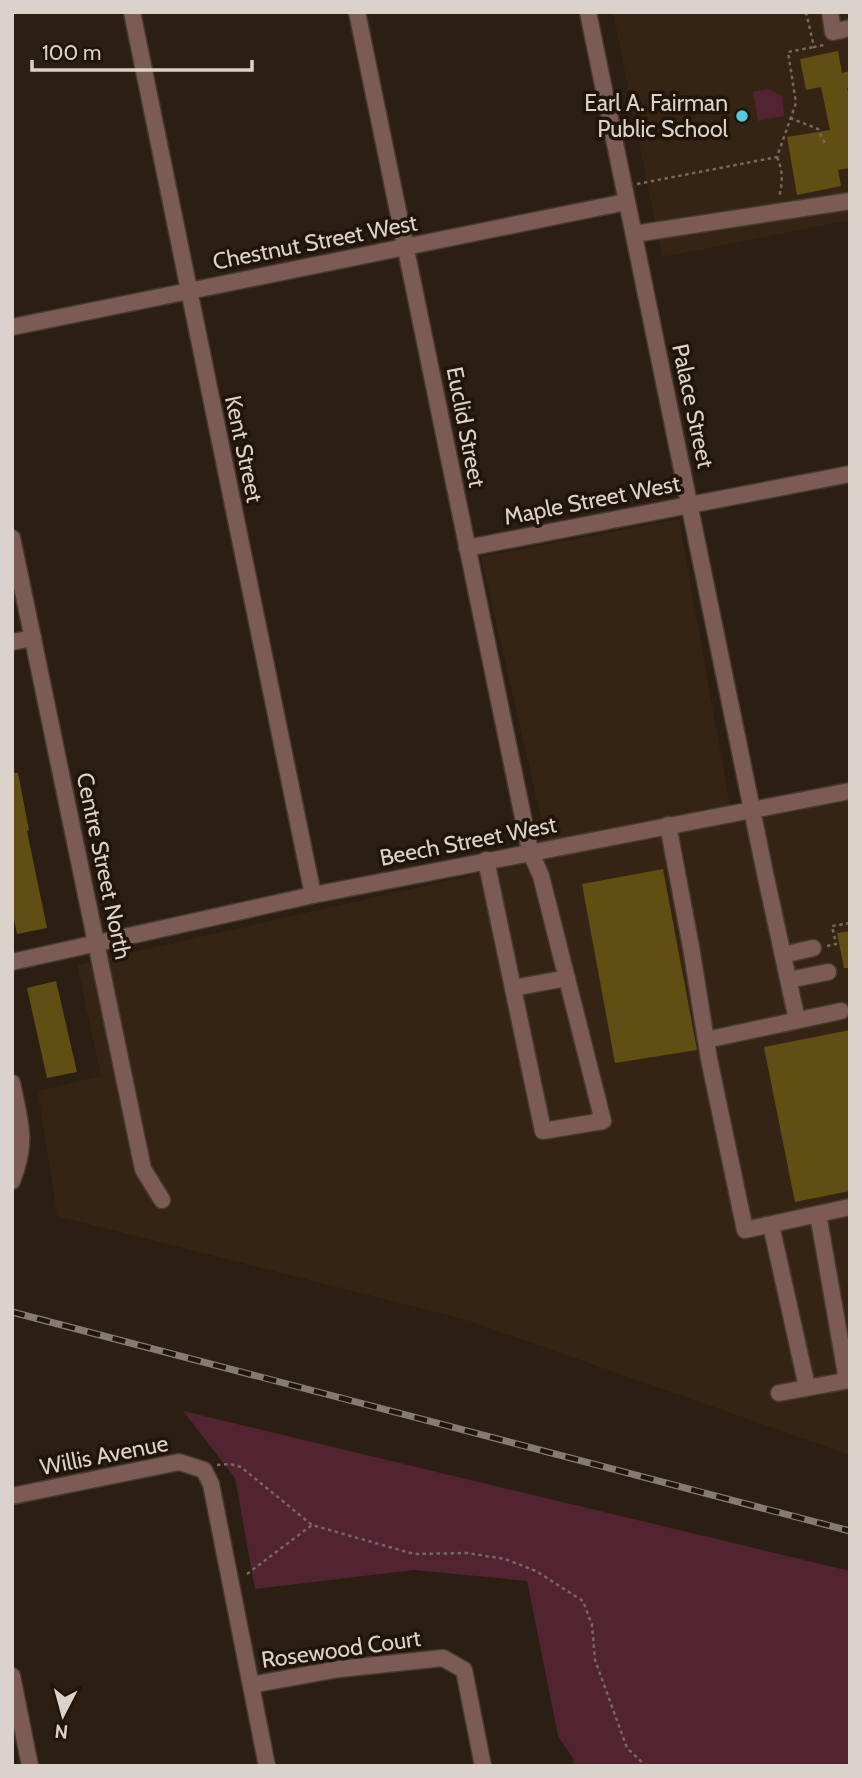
<svg xmlns="http://www.w3.org/2000/svg" width="862" height="1778" font-family="Cabin,sans-serif">
<style>
.built{fill:#352414}
.green{fill:#522331}
.building{fill:#604e13}
.lines{fill:none;stroke-linecap:round;stroke-linejoin:round}
.minor-casing{stroke:#473b30;stroke-width:19}
.path{stroke:#74695f;stroke-width:2.5;stroke-dasharray:3.5 3.5;stroke-linecap:butt}
.minor{stroke:#7b5b54;stroke-width:16}
.rail-casing{stroke:#857b72;stroke-width:7}
.rail{stroke:#21150a;stroke-width:4.5;stroke-dasharray:13;stroke-linecap:butt}
.poi-dot{fill:#54cadd;stroke:#21150a;stroke-width:2.5}
.labels{text-anchor:middle;stroke-width:7;stroke-linejoin:round;paint-order:stroke}
.poi-label{font-size:23px;fill:#dbd3cb;stroke:#21150a;text-anchor:end}
.street-label{font-size:23px;fill:#dbd3cb;stroke:#21150a}
</style>
<rect width="100%" height="100%" fill="#2b1e13"/>
<g class="built">
<polygon points="613,12 850,12 850,220 662,257"/>
<polygon points="679,519 733,823 850,801 850,1455 467,1320 57,1216 38,1091 101,1076 77,965 550,857 481,557"/>
</g>
<g class="green">
<polygon points="768,89 782,96 784,116 758,121 753,92"/>
<polygon points="183,1411 850,1571 850,1766 574,1766 573,1758 558,1736 527,1581 414,1570 255,1589 235,1478"/>
</g>
<g class="building">
<polygon points="838,51 842,73 850,71 850,87 847,88 850,101 850,168 838,170 841,186 797,195 787,137 830,130 821,87 806,90 800,59"/>
<polygon points="12,773 18,773 29,830 27,831 47,928 17,934 12,910"/>
<polygon points="663,869 697,1050 615,1063 582,884"/>
<polygon points="850,931 850,968 844,968 837,933"/>
<polygon points="56,981 77,1072 47,1078 27,988"/>
<polygon points="850,1030 850,1191 795,1202 764,1047"/>
</g>
<g class="lines">
<defs>
<g id="minor">
<polyline points="132,12 313,895"/>
<polyline points="357,12 530,851 541,876 603,1121 543,1131 486,860"/>
<polyline points="588,12 765,873 797,1020"/>
<polyline points="830,12 833,32 850,28"/>
<polyline points="634,234 850,201"/>
<polyline points="12,327 626,202"/>
<polyline points="12,538 143,1169 162,1200"/>
<polyline points="467,548 850,474"/>
<polyline points="12,642 33,638"/>
<polyline points="668,825 691,947 709,1059 745,1230 850,1207"/>
<polyline points="783,955 813,948"/>
<polyline points="12,962 313,895 850,791"/>
<polyline points="789,980 828,972"/>
<polyline points="513,988 567,978"/>
<polyline points="706,1040 841,1011"/>
<path d="M12,1083c8,41 16,57 0,98"/>
<polyline points="818,1214 847,1380"/>
<polyline points="771,1225 807,1387"/>
<polyline points="779,1393 850,1380"/>
<polyline points="12,1496 179,1462 204,1470 211,1484 267,1766"/>
<polyline points="12,1676 30,1766"/>
<polyline points="251,1685 339,1669 443,1658 464,1670 483,1766"/>
</g>
</defs>
<use href="#minor" class="minor-casing"/>
<g class="path">
<polyline points="806,12 814,47 824,45"/>
<polyline points="790,118 818,129 826,146"/>
<path d="M777,157c6,14 6,25 2,40"/>
<polyline points="637,184 777,157 796,103 788,52 814,47"/>
<polyline points="827,946 836,944 832,926 850,923"/>
<polyline points="217,1465 230,1464 241,1467 312,1525"/>
<polyline points="247,1574 312,1525 414,1554 467,1553 505,1559 536,1571 583,1601 592,1625 595,1660 627,1748 646,1766"/>
</g>
<use href="#minor" class="minor"/>
<defs>
<polyline id="rail" points="12,1312 850,1531"/>
</defs>
<use href="#rail" class="rail-casing"/>
<use href="#rail" class="rail"/>
</g>
<circle class="poi-dot" cx="742" cy="116" r="7"/>
<g class="labels">
<g class="poi-label">
<text x="728" y="111">Earl A. Fairman<tspan x="728" dy="26">Public School</tspan></text>
</g>
<g class="street-label">
<text transform="translate(315 242) rotate(-11)" y="8">Chestnut Street West</text>
<text transform="translate(693 406) rotate(78)" y="8">Palace Street</text>
<text transform="translate(466 427) rotate(79)" y="8">Euclid Street</text>
<text transform="translate(244 449) rotate(78)" y="8">Kent Street</text>
<text transform="translate(592 500) rotate(-11)" y="8">Maple Street West</text>
<text transform="translate(468 841) rotate(-11)" y="8">Beech Street West</text>
<text transform="translate(104 866) rotate(78)" y="8">Centre Street North</text>
<text transform="translate(104 1455) rotate(-11)" y="8">Willis Avenue</text>
<text transform="translate(341 1649) rotate(-8)" y="8">Rosewood Court</text>
</g>
</g>
<rect width="862" height="1778" fill="none" stroke="#dbd3cb" stroke-width="28"/>
<g transform="translate(63 1715) rotate(186)" stroke="#21150a" stroke-width="5" paint-order="stroke">
<path d="M0-5L12 26L0 18L-12 26Z" fill="#dbd3cb"/>
<text y="-10" font-size="19" font-weight="bold" text-anchor="middle" fill="#dbd3cb">N</text>
</g>
<path d="M32 60v10h220v-10" fill="none" stroke="#dbd3cb" stroke-width="3.5"/>
<text x="42" y="60" font-size="21" fill="#dbd3cb" stroke="#21150a" stroke-width="5" paint-order="stroke">100 m</text>
</svg>
